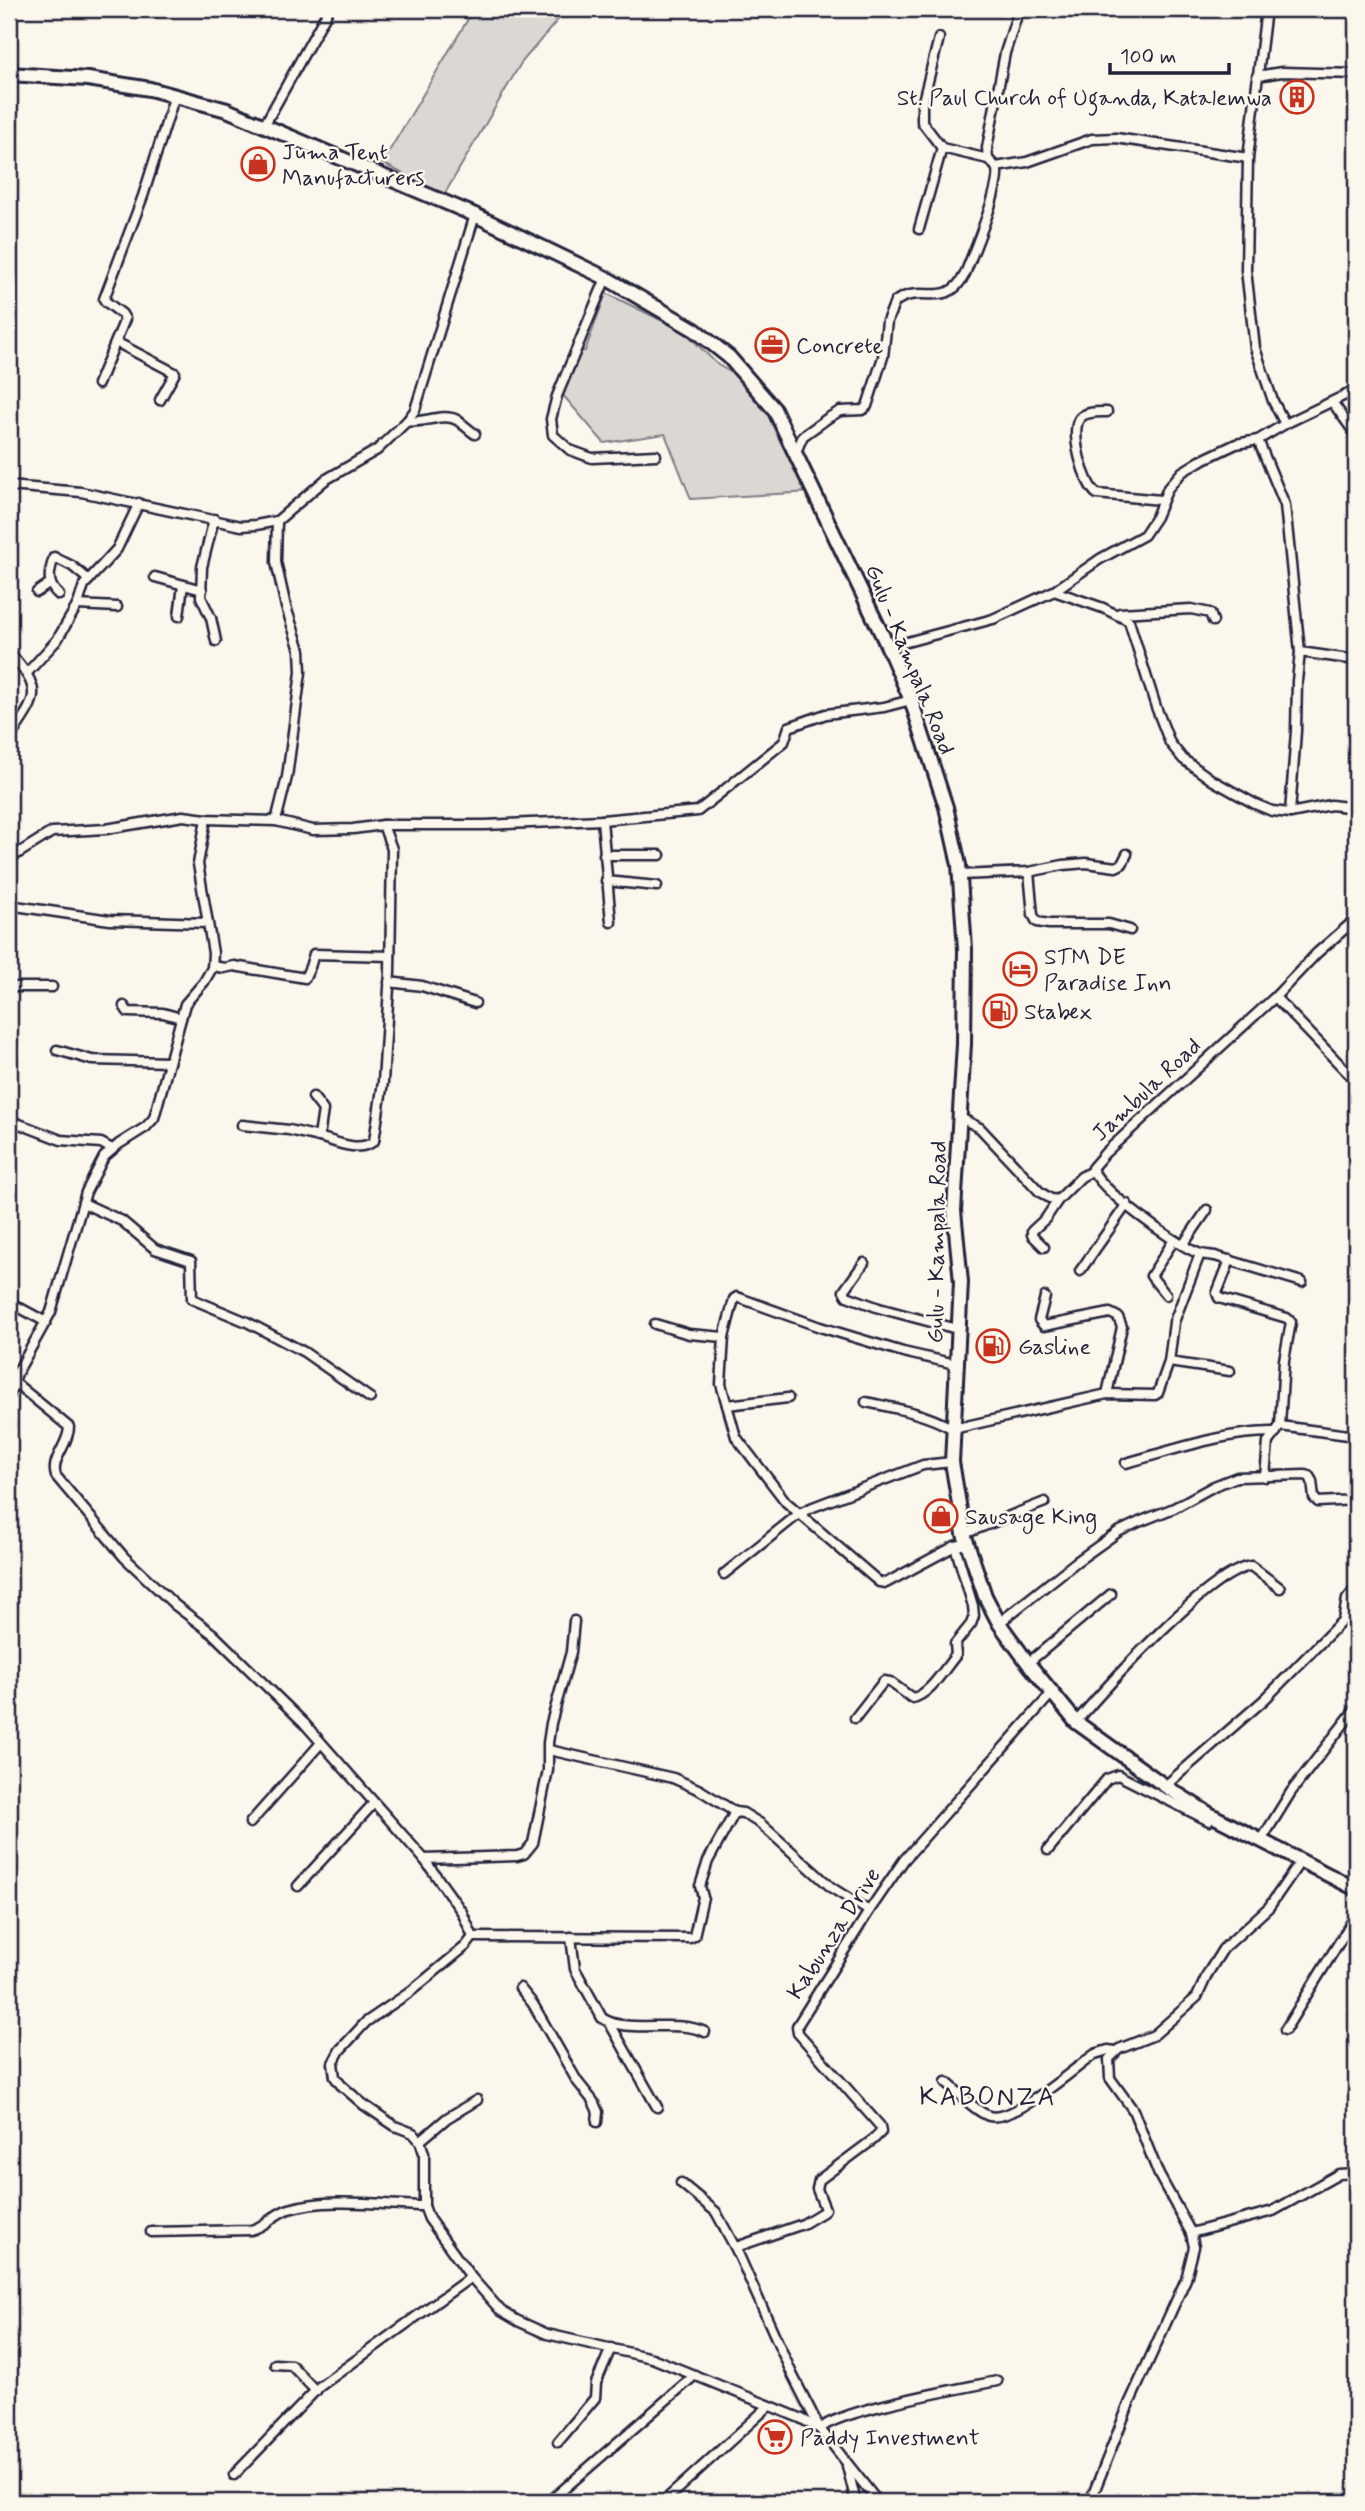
<svg xmlns="http://www.w3.org/2000/svg" width="1365" height="2511" font-family="Mynerve,sans-serif">
<style>
.green{fill:#dbd8d3;stroke:#7e7d87;stroke-width:2}
.lines{fill:none;stroke-linecap:round;stroke-linejoin:round}
.minor-casing{stroke:#22223b;stroke-width:13}
.primary-casing{stroke:#22223b;stroke-width:18}
.minor{stroke:#fbf7ec;stroke-width:8}
.primary{stroke:#fbf7ec;stroke-width:12}
.labels{text-anchor:middle;stroke-width:5;stroke-linejoin:round;paint-order:stroke}
.poi-label{font-size:23px;fill:#22223b;stroke:#fbf7ec;text-anchor:start}
.street-label{font-size:23px;fill:#22223b;stroke:#fbf7ec}
.quarter-label{font-size:26px;letter-spacing:2px;fill:#22223b;stroke:#fbf7ec}
</style>
<rect width="100%" height="100%" fill="#fbf7ec"/>
<filter id="ink" filterUnits="userSpaceOnUse"><feTurbulence type="fractalNoise" baseFrequency=".0143" numOctaves="2"/><feDisplacementMap in="SourceGraphic" scale="14" xChannelSelector="R" yChannelSelector="G"/><feConvolveMatrix kernelMatrix="1 2 1 2 8 2 1 2 1" color-interpolation-filters="sRGB"/></filter>
<g filter="url(#ink)">
<g class="green">
<polygon points="474,9 567,9 521,63 444,195 382,163"/>
<polygon points="606,293 685,332 718,365 741,378 777,425 812,492 691,499 665,434 604,443 562,394 580,351 585,351"/>
</g>
<g class="lines">
<defs>
<g id="minor">
<polyline points="1019,9 1005,53 987,148 988,159 996,167 1027,162 1092,139 1116,138 1248,158"/>
<polyline points="1080,9 1103,13 1108,9"/>
<polyline points="1266,9 1248,158 1246,270 1255,348 1273,401 1285,424"/>
<polyline points="939,38 922,105 922,122 942,148 988,159"/>
<polyline points="1257,76 1282,72 1356,74"/>
<polyline points="265,124 329,9"/>
<polyline points="919,229 942,148"/>
<polyline points="606,278 557,396 551,419 553,435 570,450 592,458 656,455"/>
<polyline points="116,342 175,373 160,400"/>
<polyline points="98,384 125,319 122,314 105,301 104,299 143,196 175,95"/>
<polyline points="1333,403 1356,435"/>
<path d="M1107,412c-8,0 -21,-1 -27,6 -11,13 4,67 17,76l64,6"/>
<path d="M407,421c16,3 36,-9 50,-1 6,4 12,10 18,14"/>
<polyline points="1258,440 1285,505 1300,652 1297,681 1296,731 1290,813"/>
<path d="M796,452l7,-16 25,-18 12,-7 23,-1 4,-4 16,-49 4,-36 8,-19c26,-20 51,9 70,-28 7,-19 39,-93 31,-107"/>
<polyline points="9,486 81,492 241,526 256,525 277,521 325,480 377,450 407,421 415,410 475,215"/>
<polyline points="214,519 202,567 201,597 211,618 216,641"/>
<polyline points="155,577 202,590"/>
<polyline points="1054,591 1103,608 1129,621 1156,707 1170,743 1183,759 1212,780 1255,804 1272,811 1290,813 1331,805 1356,808"/>
<polyline points="37,592 50,583"/>
<path d="M59,595c-13,-11 -10,-23 -5,-38l18,9 17,14"/>
<polyline points="77,605 117,607"/>
<polyline points="1120,613 1191,609 1210,613 1213,621"/>
<polyline points="179,616 183,585"/>
<polyline points="888,647 993,619 1054,591 1100,559 1144,535 1156,517 1168,488 1182,472 1200,461 1236,444 1258,440 1285,424 1356,390"/>
<path d="M9,652c36,41 28,45 0,87"/>
<polyline points="1300,652 1356,660"/>
<polyline points="27,673 57,640 78,604 84,585 117,549 139,503"/>
<path d="M206,819l-8,45 15,89 -1,15 -8,14 -19,22 -31,114 -8,9 -27,17 -15,13 -18,35 -35,120 -34,61 -3,9 55,45c0,18 -19,32 -13,49l68,81 51,48 38,29 91,89 120,136 38,53 11,25"/>
<polyline points="602,820 611,922"/>
<polyline points="276,821 287,777 301,672 300,650 286,607 276,562 277,521"/>
<polyline points="383,825 485,825 602,820 698,811 784,742 789,727 826,714 884,707 911,700"/>
<polyline points="604,855 660,855"/>
<path d="M9,859l43,-27 54,-3 77,-13 23,3 70,2 37,9 40,-1 30,-4 9,24 -2,123 -7,110 -9,59c-15,12 -38,1 -55,-4l4,-27 -10,-13"/>
<polyline points="1029,872 1033,915 1037,922 1049,924 1109,924 1130,930"/>
<polyline points="960,875 1029,872 1063,865 1086,863 1116,867 1122,864 1127,854"/>
<polyline points="606,881 657,886"/>
<polyline points="9,905 110,920 207,923"/>
<polyline points="213,966 224,968 234,966 305,978 310,967 314,954 390,956"/>
<polyline points="389,982 422,986 475,1003"/>
<polyline points="9,987 52,987"/>
<polyline points="1275,997 1317,953 1356,919"/>
<polyline points="124,1006 128,1012 163,1013 181,1018"/>
<polyline points="57,1050 92,1060 169,1062"/>
<polyline points="959,1117 980,1128 1040,1192 1051,1199 1058,1200 1081,1177 1092,1171"/>
<polyline points="9,1120 61,1140 101,1143 112,1149"/>
<polyline points="242,1125 289,1130 319,1137"/>
<polyline points="83,1203 122,1221 155,1249 191,1261 192,1299 247,1322 304,1352 370,1398"/>
<polyline points="1183,1245 1207,1210"/>
<polyline points="1044,1247 1032,1235 1032,1231 1046,1218 1058,1200"/>
<polyline points="1230,1260 1217,1293 1219,1298 1287,1318 1291,1322 1284,1360 1280,1426 1268,1442 1265,1477"/>
<polyline points="864,1263 844,1291 847,1296 879,1308 957,1329"/>
<polyline points="1080,1271 1127,1204"/>
<path d="M1302,1282l-87,-26c-6,-1 -12,-1 -17,-3 -23,-9 -99,-63 -106,-85l13,-15 170,-156 74,77"/>
<polyline points="1166,1295 1151,1276 1174,1240"/>
<polyline points="1045,1297 1039,1320 1044,1326 1110,1313 1118,1317 1122,1327 1107,1394"/>
<polyline points="9,1302 46,1322"/>
<polyline points="655,1324 689,1334 724,1337"/>
<polyline points="1169,1362 1230,1371"/>
<polyline points="955,1364 903,1352 820,1327 737,1297 734,1299 724,1337 721,1384 736,1437 786,1502 879,1582 886,1583 955,1546 967,1544"/>
<polyline points="9,1396 14,1382"/>
<path d="M866,1402c30,6 61,12 87,27l154,-35 48,1 3,-2 11,-31 5,-40 26,-68"/>
<polyline points="727,1405 788,1398"/>
<polyline points="1280,1426 1356,1436"/>
<path d="M1126,1463c49,-13 99,-32 150,-31"/>
<polyline points="964,1534 1045,1502"/>
<polyline points="724,1574 800,1513 813,1507 923,1465 952,1462"/>
<polyline points="999,1623 1076,1562 1118,1532 1139,1522 1174,1508 1214,1486 1237,1477 1305,1475 1309,1476 1312,1481 1314,1498 1318,1502 1356,1500"/>
<polyline points="1028,1663 1111,1594"/>
<path d="M855,1718l29,-37 6,1 22,16c17,-2 33,-30 44,-43l-1,-11 16,-20 3,-8 -1,-10 -18,-60"/>
<path d="M1076,1722c30,-35 134,-151 175,-156l29,22"/>
<polyline points="549,1750 673,1778 700,1790 735,1812 743,1813 761,1824 832,1888 869,1911"/>
<polyline points="1165,1786 1265,1699 1343,1620 1347,1599 1356,1588"/>
<polyline points="250,1823 321,1743"/>
<polyline points="1262,1839 1291,1792 1356,1708"/>
<polyline points="1048,1850 1107,1779 1118,1775 1209,1821"/>
<polyline points="424,1859 517,1856 524,1854 533,1843 548,1770 548,1743 551,1723 571,1652 574,1621"/>
<polyline points="298,1886 373,1804"/>
<polyline points="473,1937 466,1946 410,1992 366,2022 340,2050 333,2063 335,2077 341,2085 364,2105 395,2126 413,2133 420,2141 424,2153 424,2206 429,2219 471,2277 501,2311 518,2321 547,2334 652,2358 800,2418 820,2429 878,2502"/>
<polyline points="473,1937 690,1938 694,1936 703,1897 700,1886 708,1861 735,1812"/>
<path d="M571,1937l4,32 27,49c26,17 73,0 103,14"/>
<polyline points="520,1988 533,2004 577,2081 593,2101 598,2112 597,2122"/>
<polyline points="609,2022 657,2107"/>
<polyline points="1285,2030 1356,1915"/>
<path d="M946,2082c13,10 28,29 43,34 25,7 84,-47 106,-62l13,-4 7,1"/>
<polyline points="420,2141 447,2118 477,2100"/>
<polyline points="681,2183 716,2212 737,2251"/>
<path d="M151,2232l100,-2c15,-4 24,-17 38,-21 39,-12 94,-4 135,-3"/>
<polyline points="1191,2233 1273,2211 1339,2174 1356,2173"/>
<polyline points="275,2364 291,2365 316,2391"/>
<path d="M997,2381c-33,7 -159,29 -177,48l-28,-55 -55,-123 2,-5 64,-22 20,-12 2,-3 -8,-20 2,-9 55,-41 7,-7 -1,-6 -82,-93 -1,-7 72,-115 35,-51 148,-167"/>
<polyline points="558,2442 595,2398 596,2383 611,2348"/>
<polyline points="847,2466 856,2502"/>
<polyline points="234,2475 319,2387 471,2277"/>
<polyline points="549,2502 695,2375"/>
<polyline points="663,2502 769,2406"/>
<polyline points="1090,2502 1129,2404 1186,2279 1194,2247 1191,2233 1159,2175 1133,2110 1110,2078 1109,2059 1119,2049 1154,2035 1197,1997 1208,1973 1223,1949 1269,1907 1302,1859"/>
</g>
<polyline id="primary" points="9,74 88,79 150,89 227,110 475,215 606,278 695,330 729,357 774,409 888,647 911,700 946,807 959,865 965,949 964,1044 954,1211 961,1282 952,1462 964,1534 985,1596 999,1623 1028,1663 1076,1722 1165,1786 1211,1815 1356,1889"/>
</defs>
<use href="#minor" class="minor-casing"/>
<use href="#primary" class="primary-casing"/>
<use href="#minor" class="minor"/>
<use href="#primary" class="primary"/>
</g>
</g>
<defs>
<symbol id="building-ring" viewBox="-11 -11 22 22"><circle r="9.5" fill="#fbf7ec" stroke="#c8321e" stroke-width="1.5"/><path d="M-4-6H4V6H1V3H-1V6H-4ZM-2.5-4.3h1.7v1.8h-1.7ZM.8-4.3h1.7v1.8H.8ZM-2.5-1h1.7V.8h-1.7ZM.8-1h1.7V.8H.8Z" fill="#c8321e"/></symbol>
<symbol id="shop-ring" viewBox="-11 -11 22 22"><circle r="9.5" fill="#fbf7ec" stroke="#c8321e" stroke-width="1.5"/><path d="M-5-2.5h2.3a2.7 3.5 0 0 1 5.4 0H5L5.5 6h-11ZM-1.5-2.5h3a1.5 2.3 0 0 0-3 0Z" fill="#c8321e"/></symbol>
<symbol id="office-ring" viewBox="-11 -11 22 22"><circle r="9.5" fill="#fbf7ec" stroke="#c8321e" stroke-width="1.5"/><path d="M-6-3h4V-5.5h4V-3h4V5H-6ZM-1-4.5V-3h2v-1.5ZM-6 0V1H6V0Z" fill="#c8321e"/></symbol>
<symbol id="hotel-ring" viewBox="-11 -11 22 22"><circle r="9.5" fill="#fbf7ec" stroke="#c8321e" stroke-width="1.5"/><path d="M-6-4.5h1.5V1H6V5H4.5V3h-9V5H-6ZM-4 0a1.8 1.8 0 1 1 3.6 0ZM.5 0V-2.5h3Q6-2.5 6 0Z" fill="#c8321e"/></symbol>
<symbol id="fuel-ring" viewBox="-11 -11 22 22"><circle r="9.5" fill="#fbf7ec" stroke="#c8321e" stroke-width="1.5"/><path d="M-5.5-6h7V0h2V4h1.3V-2.5L3-4.5l.8-.8L6-3V5H2.5V1h-1V6h-7ZM-4.2-4.7v3.2H.2V-4.7Z" fill="#c8321e"/></symbol>
<symbol id="supermarket-ring" viewBox="-11 -11 22 22"><circle r="9.5" fill="#fbf7ec" stroke="#c8321e" stroke-width="1.5"/><path d="M-6-5.5h2.5l.6 2H6L4.5 2H-2.5L-4.4-4H-6ZM-1.5 3.2a1.3 1.3 0 1 0 .1 0ZM3 3.2a1.3 1.3 0 1 0 .1 0Z" fill="#c8321e"/></symbol>
</defs>
<g fill-rule="evenodd">
<use href="#building-ring" x="1278" y="78" width="38" height="38"/>
<use href="#shop-ring" x="239" y="145" width="38" height="38"/>
<use href="#office-ring" x="753" y="326" width="38" height="38"/>
<use href="#hotel-ring" x="1001" y="950" width="38" height="38"/>
<use href="#fuel-ring" x="981" y="992" width="38" height="38"/>
<use href="#fuel-ring" x="974" y="1327" width="38" height="38"/>
<use href="#shop-ring" x="922" y="1497" width="38" height="38"/>
<use href="#supermarket-ring" x="756" y="2418" width="38" height="38"/>
</g>
<g class="labels">
<g class="poi-label">
<text x="1272" y="105" text-anchor="end">St. Paul Church of Uganda, Katalemwa</text>
<text x="282" y="159">Juma Tent<tspan x="282" dy="26">Manufacturers</tspan></text>
<text x="796" y="353">Concrete</text>
<text x="1044" y="964">STM DE<tspan x="1044" dy="26">Paradise Inn</tspan></text>
<text x="1024" y="1019">Stabex</text>
<text x="1018" y="1354">Gasline</text>
<text x="965" y="1524">Sausage King</text>
<text x="800" y="2445">Paddy Investment</text>
</g>
<g class="street-label">
<text transform="translate(911 659) rotate(68)" y="8">Gulu - Kampala Road</text>
<text transform="translate(1146 1089) rotate(-43)" y="8">Jambula Road</text>
<text transform="translate(936 1242) rotate(-89)" y="8">Gulu - Kampala Road</text>
<text transform="translate(833 1933) rotate(-57)" y="8">Kabunza Drive</text>
</g>
<g class="quarter-label">
<text x="988" y="2105">KABONZA</text>
</g>
</g>
<rect width="1365" height="2511" fill="none" stroke="#fbf7ec" stroke-width="35"/>
<rect x="18" y="18" width="1330" height="2476" fill="none" stroke="#22223b" stroke-width="2.5" filter="url(#ink)"/>
<path d="M1110 63v10h119v-10" fill="none" stroke="#22223b" stroke-width="3.5"/>
<text x="1120" y="63" font-size="21" fill="#22223b" stroke="#fbf7ec" stroke-width="5" paint-order="stroke">100 m</text>
</svg>
